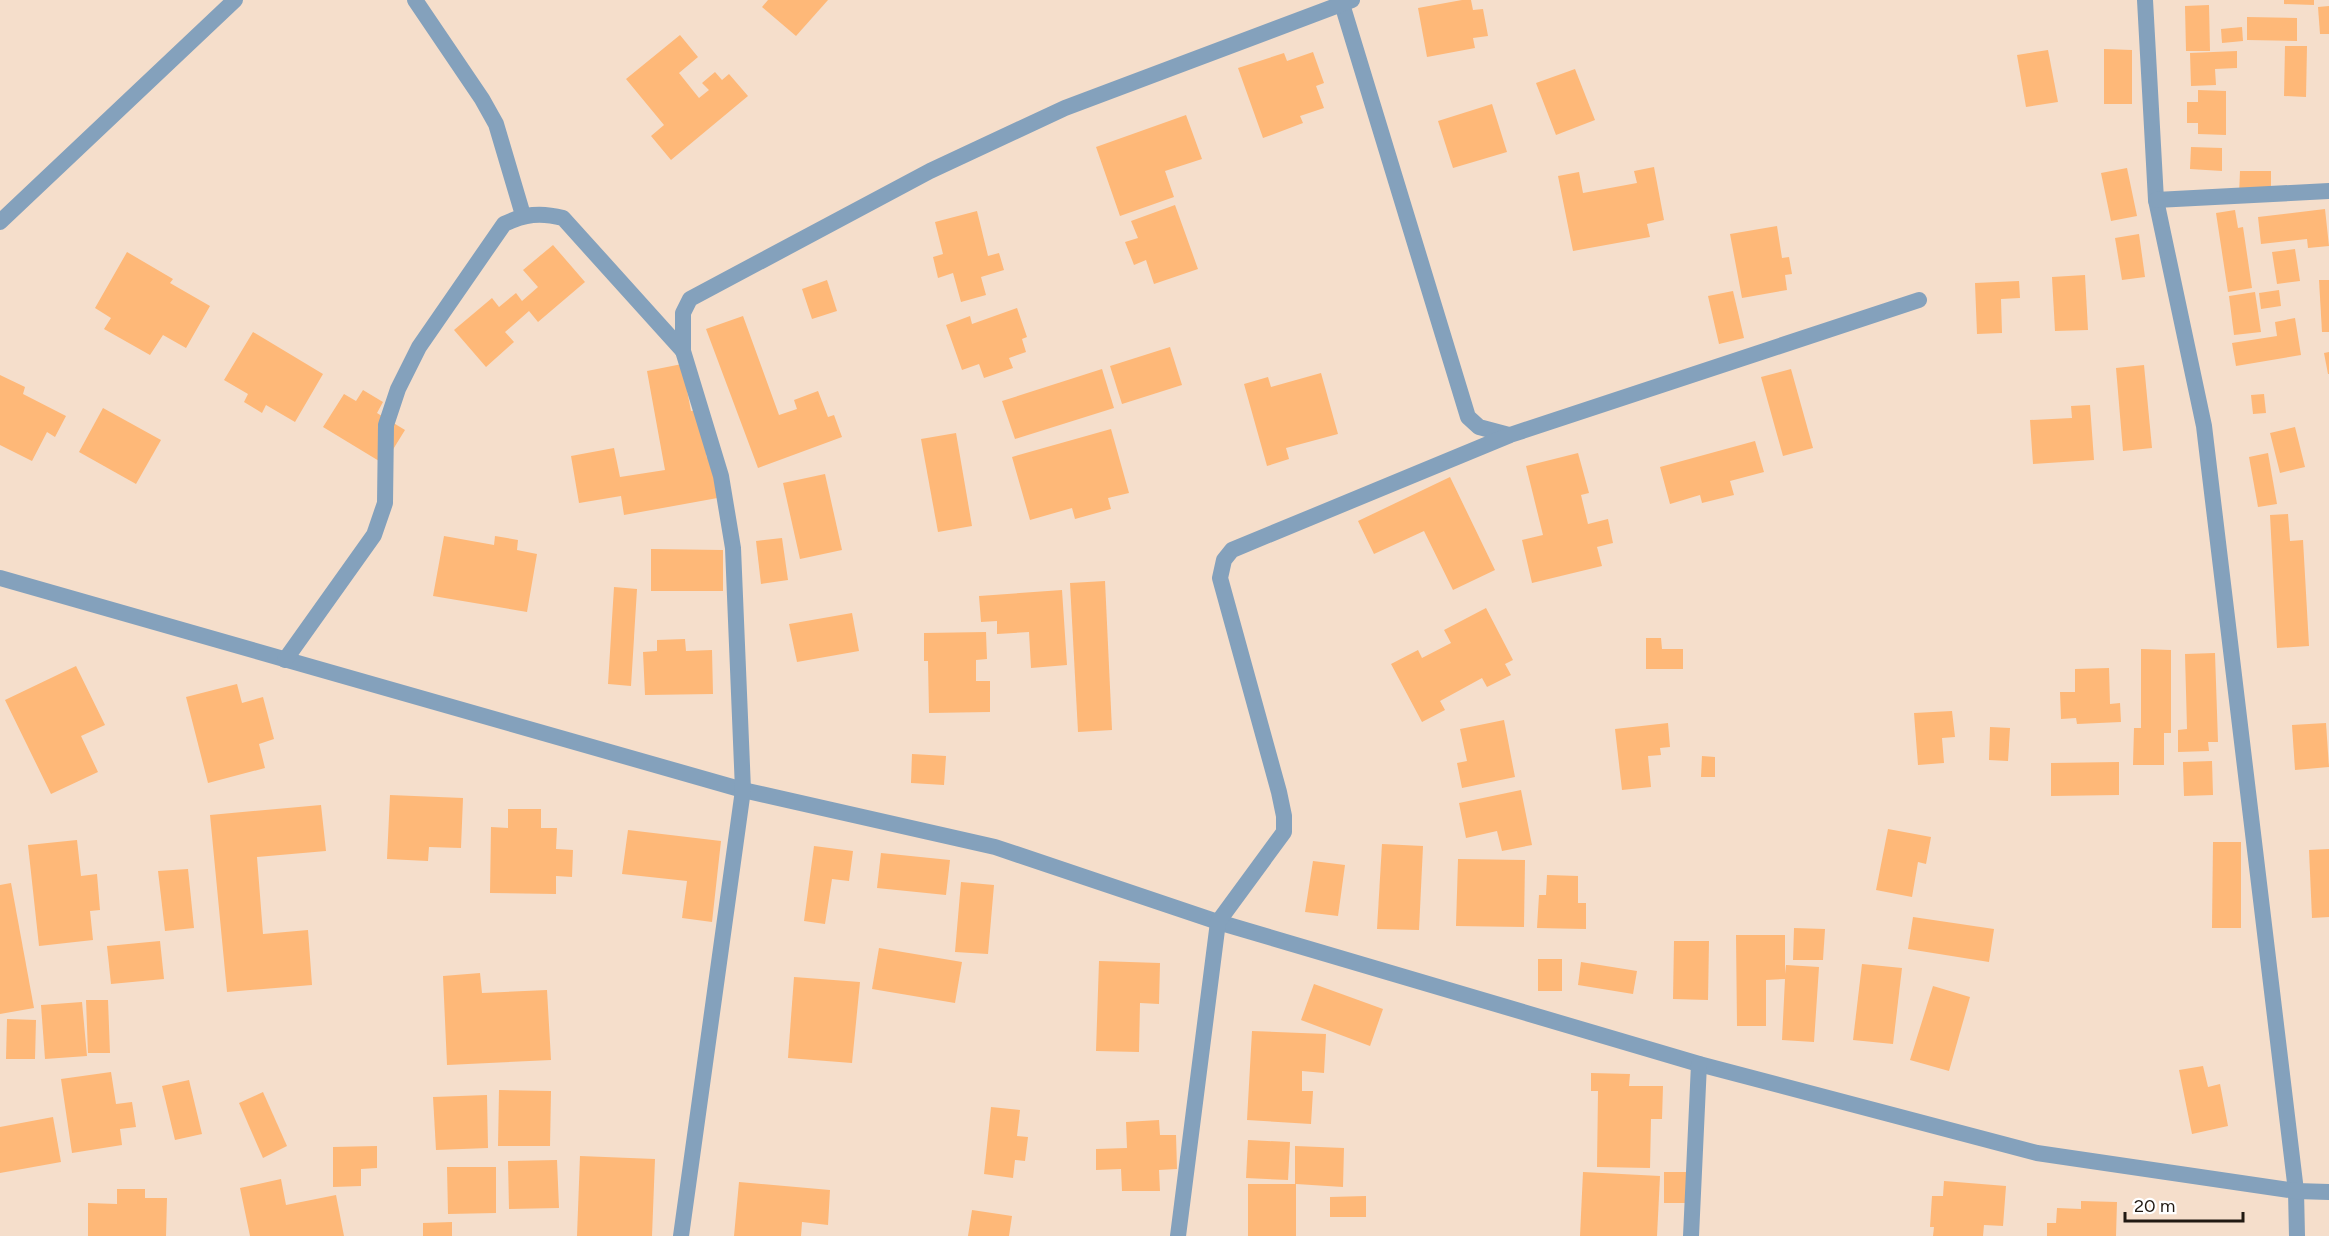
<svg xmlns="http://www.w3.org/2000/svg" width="2329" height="1236" font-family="Figtree,sans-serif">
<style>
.building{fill:#feb878}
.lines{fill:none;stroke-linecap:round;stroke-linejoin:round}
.minor{stroke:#84a1bc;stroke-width:16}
</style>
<rect width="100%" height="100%" fill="#f5decb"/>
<g class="building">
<polygon points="768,0 828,0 796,36 762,7"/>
<polygon points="1462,0 1471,0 1473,10 1483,9 1488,36 1473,38 1475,48 1427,57 1418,8"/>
<polygon points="2284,0 2314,0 2314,5 2284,4"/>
<polygon points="2209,5 2210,51 2186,51 2185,6"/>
<polygon points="2329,6 2329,34 2320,34 2318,7"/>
<polygon points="2247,17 2297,18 2297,41 2247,40"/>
<polygon points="2242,27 2243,41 2222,43 2221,29"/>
<polygon points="680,35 698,57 679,73 699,98 709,90 702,83 715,72 722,80 729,74 748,96 671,160 651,136 664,125 626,79"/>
<polygon points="2285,46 2307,46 2306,97 2284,96"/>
<polygon points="2104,49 2132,50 2132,104 2104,104"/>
<polygon points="2048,50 2058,102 2026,107 2017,55"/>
<polygon points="2237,51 2237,68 2215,69 2216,85 2191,86 2190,53"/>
<polygon points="1313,52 1324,83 1316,86 1324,108 1300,116 1303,123 1263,138 1238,68 1284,53 1287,61"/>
<polygon points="1575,69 1595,120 1556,135 1536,83"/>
<polygon points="2198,90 2226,91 2226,135 2198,134 2198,123 2187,123 2187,102 2198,102"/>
<polygon points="1492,104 1507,152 1453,168 1438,121"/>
<polygon points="1186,115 1202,159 1165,171 1174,197 1120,216 1096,147"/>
<polygon points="2191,147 2222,148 2222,171 2190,169"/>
<polygon points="1654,167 1664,220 1647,224 1650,237 1573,251 1558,176 1579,172 1583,193 1637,183 1634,171"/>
<polygon points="2127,168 2137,216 2111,221 2101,173"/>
<polygon points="2240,171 2271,171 2271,196 2239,196"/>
<polygon points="1175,205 1198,269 1154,284 1146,260 1134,265 1125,242 1138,238 1131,221"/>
<polygon points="2325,209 2329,246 2308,248 2307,239 2261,244 2258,217"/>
<polygon points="2235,210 2238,228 2243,227 2252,288 2228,292 2216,213"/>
<polygon points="977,211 988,256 999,253 1004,270 981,277 986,295 961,302 953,273 938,278 933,257 943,254 935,222"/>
<polygon points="1777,226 1782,258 1789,257 1792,274 1785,275 1787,290 1742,298 1730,234"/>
<polygon points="2139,234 2145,277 2122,280 2115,238"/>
<polygon points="553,245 585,282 538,322 529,311 505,332 514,342 486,367 454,330 492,298 499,307 516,293 522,301 538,287 523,270"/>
<polygon points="2295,249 2300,281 2277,284 2272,252"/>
<polygon points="127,252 173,279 170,283 210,306 186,348 163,335 150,355 104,329 111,318 95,308"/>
<polygon points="2085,275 2088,330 2055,331 2052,277"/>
<polygon points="827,280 837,311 812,319 802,289"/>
<polygon points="2319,280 2329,280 2329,332 2322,332"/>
<polygon points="2019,281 2020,298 2001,299 2002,333 1977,334 1975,283"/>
<polygon points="2279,290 2281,306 2261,309 2259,293"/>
<polygon points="1733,291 1744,338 1719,344 1708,296"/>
<polygon points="2255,292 2261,332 2234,335 2229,296"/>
<polygon points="1017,308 1027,337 1022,339 1026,352 1009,358 1013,368 984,378 979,364 962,370 946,325 970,316 972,324"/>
<polygon points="743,316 779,415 797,409 794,400 818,391 828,417 834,415 842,437 758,468 706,329"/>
<polygon points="2295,318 2301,355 2236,366 2232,343 2277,336 2275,322"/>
<polygon points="253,332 323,374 295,422 266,405 262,413 244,402 248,394 224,380"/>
<polygon points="1170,347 1182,385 1122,404 1110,366"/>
<polygon points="2329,352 2329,374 2328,374 2324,353"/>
<polygon points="682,364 691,411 698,410 707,458 716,457 723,497 624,515 621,496 579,503 571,456 614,448 620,477 665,470 647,371"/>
<polygon points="2144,365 2152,448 2123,451 2116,368"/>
<polygon points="1102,369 1114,408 1015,439 1002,401"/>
<polygon points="1791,369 1813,448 1783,456 1761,377"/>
<polygon points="1321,373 1338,434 1286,448 1289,459 1267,466 1244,384 1268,377 1271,387"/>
<polygon points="0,375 25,387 23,394 66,416 55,437 47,432 32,461 0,445"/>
<polygon points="363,390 383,402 377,413 405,430 384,464 323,427 344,394 356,401"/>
<polygon points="2264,394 2266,413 2253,414 2251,395"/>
<polygon points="2090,405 2094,460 2033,464 2030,420 2072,418 2071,406"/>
<polygon points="103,408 161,440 136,484 79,452"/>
<polygon points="2295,427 2305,467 2280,473 2270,433"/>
<polygon points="1111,429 1129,493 1108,498 1111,509 1075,519 1072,508 1030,520 1012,457"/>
<polygon points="956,433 972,526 938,532 921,439"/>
<polygon points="1755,441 1764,472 1730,481 1734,495 1702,503 1700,495 1670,504 1660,467"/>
<polygon points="1578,453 1589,493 1581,495 1588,524 1608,519 1613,543 1597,547 1602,566 1532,583 1522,540 1543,535 1526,466"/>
<polygon points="2268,453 2277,504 2258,507 2249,457"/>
<polygon points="825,474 842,550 800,559 783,483"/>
<polygon points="1450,477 1495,570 1453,590 1424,531 1374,554 1358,521"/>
<polygon points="2288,514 2290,541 2303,540 2309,646 2277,648 2270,515"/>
<polygon points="444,536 494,545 495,536 518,540 517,550 537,554 527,612 433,596"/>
<polygon points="782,538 788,580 761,584 756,541"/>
<polygon points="651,549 723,550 723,591 651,591"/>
<polygon points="1105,581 1112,730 1078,732 1070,583"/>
<polygon points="614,587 637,589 631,686 608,684"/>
<polygon points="1062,590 1067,665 1031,668 1029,632 997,634 997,621 981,622 979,596"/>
<polygon points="1486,608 1513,660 1505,664 1511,675 1487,687 1482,678 1440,701 1445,710 1422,722 1391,664 1418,650 1422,658 1451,643 1444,630"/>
<polygon points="852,613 859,651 797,662 789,624"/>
<polygon points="986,632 987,659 976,660 976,681 990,681 990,712 929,713 928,661 924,661 924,633"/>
<polygon points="1646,638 1661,638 1662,649 1683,649 1683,669 1646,669"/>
<polygon points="685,639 686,651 712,650 713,694 645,695 643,652 657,651 657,640"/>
<polygon points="2141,649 2171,650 2171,733 2164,733 2164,765 2133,765 2134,728 2141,728"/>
<polygon points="2215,653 2218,742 2208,742 2209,751 2178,752 2178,730 2187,729 2185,654"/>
<polygon points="76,666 105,725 81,736 98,772 51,794 5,700"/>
<polygon points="2109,668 2110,704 2120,703 2121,722 2077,724 2076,718 2061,719 2060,692 2075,692 2075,669"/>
<polygon points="237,684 242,703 263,697 274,739 259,744 265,768 208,783 186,697"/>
<polygon points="1952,711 1955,737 1942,738 1944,763 1918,765 1914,713"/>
<polygon points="1504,720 1515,777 1462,788 1457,763 1467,761 1460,729"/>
<polygon points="1668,723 1670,747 1660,748 1661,755 1648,756 1651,787 1622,790 1615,729"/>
<polygon points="2326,723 2329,767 2295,770 2292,725"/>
<polygon points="1990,727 2010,728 2008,761 1989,760"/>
<polygon points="912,754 946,756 944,785 911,783"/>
<polygon points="1702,756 1715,757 1715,777 1701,777"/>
<polygon points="2212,761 2213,795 2184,796 2183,762"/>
<polygon points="2119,762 2119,795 2051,796 2051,763"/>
<polygon points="1521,790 1532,845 1502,851 1497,831 1466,838 1459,803"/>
<polygon points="390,795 463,798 461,848 429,847 428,861 387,859"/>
<polygon points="321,805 326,851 257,857 263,934 308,930 312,985 227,992 210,815"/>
<polygon points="508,809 541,809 541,828 557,828 556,849 573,850 572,877 556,876 556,894 490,893 491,827 508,828"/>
<polygon points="1888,829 1931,837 1926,864 1918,862 1912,897 1876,890"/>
<polygon points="628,830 721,841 712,922 682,918 687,881 622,874"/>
<polygon points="77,840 81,876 97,874 100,910 90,911 93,940 39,946 28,845"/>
<polygon points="2213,842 2241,842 2241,928 2212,928"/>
<polygon points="1382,844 1423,846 1419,930 1377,929"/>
<polygon points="814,846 853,851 849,881 832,879 825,924 804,921"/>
<polygon points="2329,849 2329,917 2312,918 2309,850"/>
<polygon points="881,853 950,860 946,895 877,888"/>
<polygon points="1458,859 1525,860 1524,927 1456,926"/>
<polygon points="1313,861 1345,865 1338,916 1305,912"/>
<polygon points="188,869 194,928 165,931 158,871"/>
<polygon points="1547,875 1578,876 1578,903 1586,903 1586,929 1537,928 1539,895 1546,895"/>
<polygon points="961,882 994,885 988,954 955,952"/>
<polygon points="11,883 34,1008 0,1014 0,885"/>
<polygon points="1913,917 1994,929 1989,962 1908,949"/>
<polygon points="1794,928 1825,929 1823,960 1793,960"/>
<polygon points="1736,935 1785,935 1785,974 1786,965 1819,967 1814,1042 1782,1040 1785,979 1766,980 1766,1026 1737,1026"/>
<polygon points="160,941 164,979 111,984 107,946"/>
<polygon points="1674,941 1709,941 1708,1000 1673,999"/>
<polygon points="879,948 962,962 955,1003 872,989"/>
<rect x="1538" y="959" width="24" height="32"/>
<polygon points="1099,961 1160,963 1159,1004 1140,1003 1139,1052 1096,1051"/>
<polygon points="1581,962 1637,971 1633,994 1578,985"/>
<polygon points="1862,964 1902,968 1893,1044 1853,1040"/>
<polygon points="480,973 482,993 547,990 551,1060 447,1065 443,976"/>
<polygon points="794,977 860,982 852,1063 788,1058"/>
<polygon points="1314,984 1383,1009 1370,1046 1301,1020"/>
<polygon points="1933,986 1970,997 1949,1071 1910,1060"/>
<polygon points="86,1000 108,1000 110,1053 88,1053"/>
<polygon points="82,1002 87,1056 45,1059 41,1005"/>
<polygon points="7,1019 36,1020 35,1059 6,1059"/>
<polygon points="1252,1031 1326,1034 1324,1073 1302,1071 1302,1091 1313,1091 1311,1124 1247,1120"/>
<polygon points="2203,1066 2208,1087 2220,1084 2228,1126 2192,1134 2179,1070"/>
<polygon points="111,1072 116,1104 132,1102 136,1127 120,1129 122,1145 72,1153 61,1079"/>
<polygon points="1591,1073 1630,1074 1629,1086 1663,1086 1662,1119 1651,1119 1650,1168 1597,1167 1598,1091 1591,1091"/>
<polygon points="189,1080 202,1134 175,1140 162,1086"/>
<polygon points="499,1090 551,1091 550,1146 498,1146"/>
<polygon points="263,1092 287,1146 263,1158 239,1103"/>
<polygon points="487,1095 488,1148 436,1150 433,1097"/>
<polygon points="991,1107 1020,1110 1017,1136 1028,1137 1025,1161 1015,1160 1013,1178 984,1174"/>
<polygon points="53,1117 61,1162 0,1173 0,1127"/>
<polygon points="1159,1120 1160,1135 1176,1135 1177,1169 1159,1170 1160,1191 1122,1191 1121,1169 1096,1170 1096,1149 1127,1148 1126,1122"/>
<polygon points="1248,1140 1290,1142 1288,1180 1246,1178"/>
<polygon points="377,1146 377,1168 361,1169 361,1186 333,1187 333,1147"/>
<polygon points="1295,1146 1344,1148 1343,1187 1296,1184 1296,1236 1248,1236 1248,1184 1295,1184"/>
<polygon points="580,1156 655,1159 652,1236 577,1236"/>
<polygon points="557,1160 559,1208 509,1209 508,1161"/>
<polygon points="447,1167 496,1167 496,1213 448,1214"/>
<polygon points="1583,1172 1660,1176 1657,1236 1580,1236"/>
<rect x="1664" y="1172" width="35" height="31"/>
<polygon points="281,1179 286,1205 336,1195 344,1236 250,1236 240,1188"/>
<polygon points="1944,1181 2006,1186 2003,1226 1984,1225 1983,1236 1933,1236 1934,1227 1930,1227 1932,1196 1943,1196"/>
<polygon points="739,1182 830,1190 828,1225 802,1222 801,1236 734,1236"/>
<polygon points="117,1189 145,1189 145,1198 167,1198 166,1236 88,1236 88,1203 117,1204"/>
<polygon points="1366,1196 1366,1217 1330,1217 1330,1197"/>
<polygon points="2081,1201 2117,1202 2116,1236 2047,1236 2047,1223 2056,1223 2057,1208 2081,1209"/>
<polygon points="972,1210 1012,1216 1009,1236 968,1236"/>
<polygon points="452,1222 452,1236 423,1236 423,1223"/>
</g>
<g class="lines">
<g class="minor">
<polyline points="415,0 482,99 496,124 523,215"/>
<polyline points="2145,0 2156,200 2204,426 2296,1191 2297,1236"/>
<polyline points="1342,4 1468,417 1479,427 1509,435"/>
<polyline points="2156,200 2329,191"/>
<polyline points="0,222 235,0"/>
<polyline points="0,578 743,790 995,847 1218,922 1699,1064 2037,1153 2296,1191 2329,1192"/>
<path d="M285,660l89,-125 11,-32 1,-78 12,-36 21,-42 85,-123c21,-10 36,-12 59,-6l120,133"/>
<polyline points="681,1236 743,790 733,548 721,476 683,351 683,313 690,299 930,171 1065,108 1352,0"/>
<polyline points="1178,1236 1218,922 1284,832 1284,816 1279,792 1220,578 1224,560 1232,550 1510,435 1919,300"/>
<polyline points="1691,1236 1699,1064"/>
</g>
</g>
<path d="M2125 1212v9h118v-9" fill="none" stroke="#211912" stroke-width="3"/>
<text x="2134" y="1212" font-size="18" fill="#211912" stroke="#ffffff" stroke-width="4.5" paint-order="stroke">20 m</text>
</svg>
